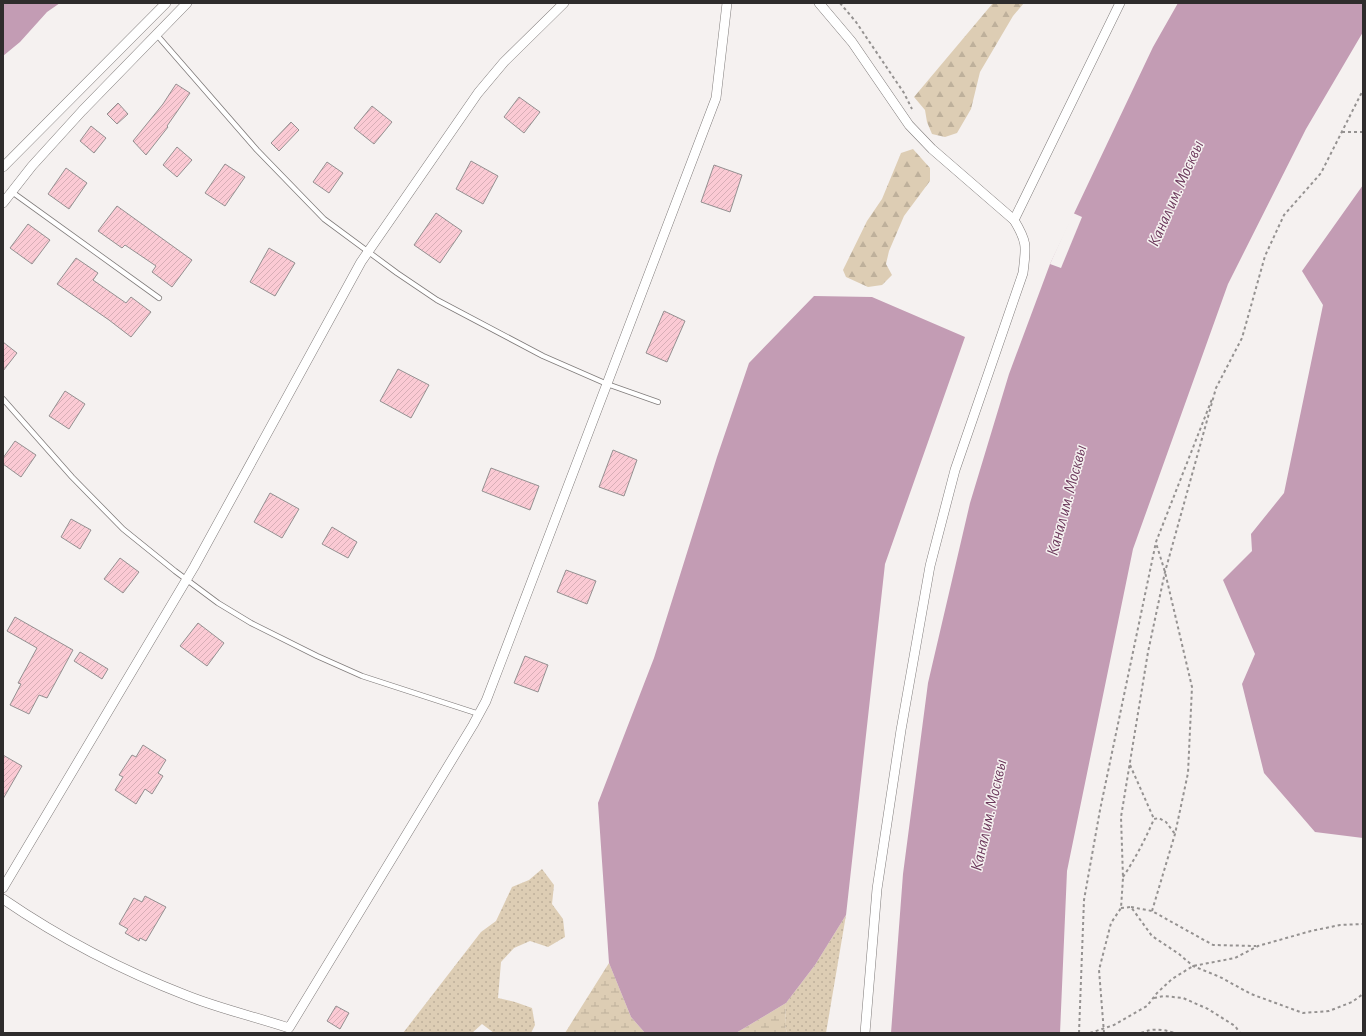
<svg xmlns="http://www.w3.org/2000/svg" width="1366" height="1036" font-family="'Alegreya Sans',sans-serif">
<style>
.grass{fill:url(#grass-dots)}
.forest{fill:url(#forest-firs)}
.wetland{fill:url(#wetland-marsh)}
.water{fill:#c39cb4}
.pier{fill:#f5f1f0}
.building{fill:url(#building-hatch);stroke:#949091}
.lines{fill:none;stroke-linecap:round;stroke-linejoin:round}
.service-casing{stroke:#807c7b;stroke-width:6}
.minor-casing{stroke:#807c7b;stroke-width:10}
.path{stroke:#959291;stroke-width:2;stroke-dasharray:3 3;stroke-linecap:butt}
.service{stroke:#fff;stroke-width:4.5}
.minor{stroke:#fff;stroke-width:9}
.labels{text-anchor:middle;stroke-width:3;stroke-linejoin:round;paint-order:stroke}
.water-label{font-size:17px;font-style:italic;fill:#6c395c;stroke:#f5f1f0}
</style>
<defs>
<pattern id="grass-dots" width="8" height="8" patternUnits="userSpaceOnUse"><rect width="8" height="8" fill="#ddcdb4"/><path d="M2 2h.1M6 6h.1" fill="none" stroke="#beb09b" stroke-width="1.8" stroke-linecap="round"/></pattern>
<pattern id="forest-firs" width="22" height="20" patternUnits="userSpaceOnUse"><rect width="22" height="20" fill="#ddcdb4"/><path d="M5 1l3.5 6h-7zM16 11l3.5 6h-7z" fill="#beb09b"/></pattern>
<pattern id="wetland-marsh" width="20" height="14" patternUnits="userSpaceOnUse"><rect width="20" height="14" fill="#ddcdb4"/><path d="M1 5h8M5 5V1M11 12h8M15 12V8" fill="none" stroke="#beb09b"/></pattern>
<pattern id="building-hatch" width="6" height="6" patternUnits="userSpaceOnUse"><rect width="6" height="6" fill="#fbcad4"/><path d="M-1 1l2-2M0 6l6-6M5 7l2-2" fill="none" stroke="#d7aeb6"/></pattern>
</defs>
<rect width="100%" height="100%" fill="#f5f1f0"/>
<g class="grass">
<polygon points="542,869 554,885 552,904 563,919 565,937 548,947 530,941 514,948 501,962 498,998 515,1002 532,1008 535,1025 531,1033 494,1033 482,1024 472,1033 403,1033 481,932 496,921 512,887 529,880"/>
<polygon points="846,915 826,1033 787,1033 785,1025 786,1003 815,965"/>
</g>
<g class="forest">
<polygon points="993,3 1024,3 1013,16 980,72 971,109 957,133 945,137 932,134 927,122 925,110 914,97"/>
<polygon points="913,149 930,168 930,181 904,216 889,251 886,264 892,275 882,285 868,287 846,277 843,270 867,221 882,199 901,153"/>
</g>
<g class="wetland">
<polygon points="609,963 631,1017 645,1033 565,1033"/>
<polygon points="786,1003 785,1025 787,1033 736,1033"/>
</g>
<g class="water">
<polygon points="3,3 60,3 47,12 20,42 3,56"/>
<polygon points="1178,3 1363,3 1363,32 1306,129 1228,284 1133,549 1067,871 1060,1033 891,1033 903,874 928,683 970,503 1009,374 1050,264 1153,47"/>
<polygon points="1363,185 1363,838 1315,832 1264,773 1242,684 1255,654 1223,580 1252,551 1251,534 1284,493 1323,305 1302,271"/>
<polygon points="814,296 872,297 965,337 885,564 846,915 815,965 786,1003 736,1033 645,1033 631,1017 609,963 598,803 654,658 717,457 749,363"/>
</g>
<polygon class="pier" points="1073,213 1082,217 1061,268 1050,264"/>
<g class="building">
<polygon points="176,84 190,93 167,126 168,127 146,155 133,141 163,104"/>
<polygon points="519,97 540,112 524,133 504,117"/>
<polygon points="118,103 128,114 117,124 107,114"/>
<polygon points="372,106 392,122 374,144 354,128"/>
<polygon points="291,122 299,130 279,151 271,143"/>
<polygon points="91,126 106,138 94,153 80,141"/>
<polygon points="177,147 192,160 177,177 163,165"/>
<polygon points="471,161 498,176 483,204 456,189"/>
<polygon points="327,162 343,173 329,193 313,182"/>
<polygon points="225,164 245,177 225,206 205,193"/>
<polygon points="714,165 742,175 730,212 701,202"/>
<polygon points="66,168 87,183 69,209 48,194"/>
<polygon points="117,206 192,260 172,287 152,272 156,266 125,245 122,248 98,231"/>
<polygon points="436,213 462,231 440,263 414,245"/>
<polygon points="28,224 50,240 32,264 10,248"/>
<polygon points="269,248 295,263 275,296 250,282"/>
<polygon points="76,258 98,273 93,280 126,303 131,297 151,312 131,337 109,320 57,284"/>
<polygon points="664,311 685,321 667,362 646,353"/>
<polygon points="3,342 17,353 3,371"/>
<polygon points="398,369 429,385 411,418 380,401"/>
<polygon points="65,391 85,404 69,429 49,416"/>
<polygon points="15,441 36,455 21,477 3,464 3,458"/>
<polygon points="613,450 637,460 624,496 599,487"/>
<polygon points="491,468 539,486 530,510 482,491"/>
<polygon points="270,493 299,509 282,538 254,522"/>
<polygon points="71,519 91,530 80,549 61,537"/>
<polygon points="332,527 357,542 348,558 322,544"/>
<polygon points="120,558 139,572 123,593 104,579"/>
<polygon points="566,570 596,581 587,604 557,592"/>
<polygon points="15,617 73,650 47,698 39,695 29,714 10,705 21,684 18,683 37,648 7,631"/>
<polygon points="198,623 224,643 207,666 180,646"/>
<polygon points="80,652 108,669 102,679 74,661"/>
<polygon points="525,656 548,665 538,692 514,683"/>
<polygon points="143,745 166,760 158,773 163,776 152,794 145,789 136,804 115,790 123,777 119,775 132,755 136,757"/>
<polygon points="3,755 22,766 3,799"/>
<polygon points="145,896 166,907 146,941 140,938 139,941 125,933 128,929 119,924 134,898 142,902"/>
<polygon points="336,1006 349,1013 340,1029 327,1021"/>
</g>
<g class="lines">
<defs>
<g id="service">
<polyline points="156,34 257,150 324,219 397,273 437,300 543,356 607,384 658,402"/>
<polyline points="12,192 159,298"/>
<polyline points="3,399 72,477 123,529 175,571 218,603 251,623 317,656 362,676 479,714"/>
</g>
<g id="minor">
<path d="M819,3l33,39 57,83 23,24 82,71c14,23 12,27 9,53l-68,197 -25,96 -29,164 -24,159 -12,144"/>
<polyline points="3,167 166,3"/>
<polyline points="3,203 32,166 82,111 187,3"/>
<polyline points="1014,220 1120,3"/>
<polyline points="3,888 194,567 361,262 478,93 504,62 564,3"/>
<path d="M3,899c57,39 120,72 185,97 33,13 68,21 101,32l184,-303 13,-24 230,-603 11,-95"/>
</g>
</defs>
<use href="#service" class="service-casing"/>
<use href="#minor" class="minor-casing"/>
<g class="path">
<polyline points="840,3 856,22 904,93 912,109"/>
<polyline points="1342,132 1363,132"/>
<polyline points="1130,765 1154,819"/>
<path d="M1123,877c12,-18 22,-37 31,-58l5,-1 7,4 9,12"/>
<polyline points="1131,907 1152,911 1213,945 1256,946"/>
<polyline points="1121,908 1131,907 1152,936 1179,954 1193,966 1220,977 1251,994 1303,1013 1329,1011 1352,1002 1363,994"/>
<polyline points="1152,911 1175,834 1188,773 1192,687 1165,572 1156,543"/>
<polyline points="1154,998 1164,996 1183,998 1208,1009 1235,1026 1240,1033"/>
<polyline points="1079,1033 1084,900 1100,810 1156,542 1212,399"/>
<polyline points="1090,1033 1114,1025 1147,1006 1157,993 1172,979 1193,966 1235,958 1258,946 1311,931 1340,925 1363,924"/>
<polyline points="1104,1033 1099,970 1111,923 1121,908 1123,878 1121,817 1148,652 1165,572 1216,388 1242,338 1265,256 1284,215 1321,173 1363,90"/>
<path d="M1141,1033c12,-5 21,-4 34,0"/>
</g>
<use href="#service" class="service"/>
<use href="#minor" class="minor"/>
</g>
<g class="labels">
<g class="water-label">
<text transform="translate(1175 193) rotate(-66)" y="6">Канал им. Москвы</text>
<text transform="translate(1066 500) rotate(-75)" y="6">Канал им. Москвы</text>
<text transform="translate(988 815) rotate(-77)" y="6">Канал им. Москвы</text>
</g>
</g>
<rect width="1366" height="1036" fill="none" stroke="#2e2c2c" stroke-width="8"/>
</svg>
